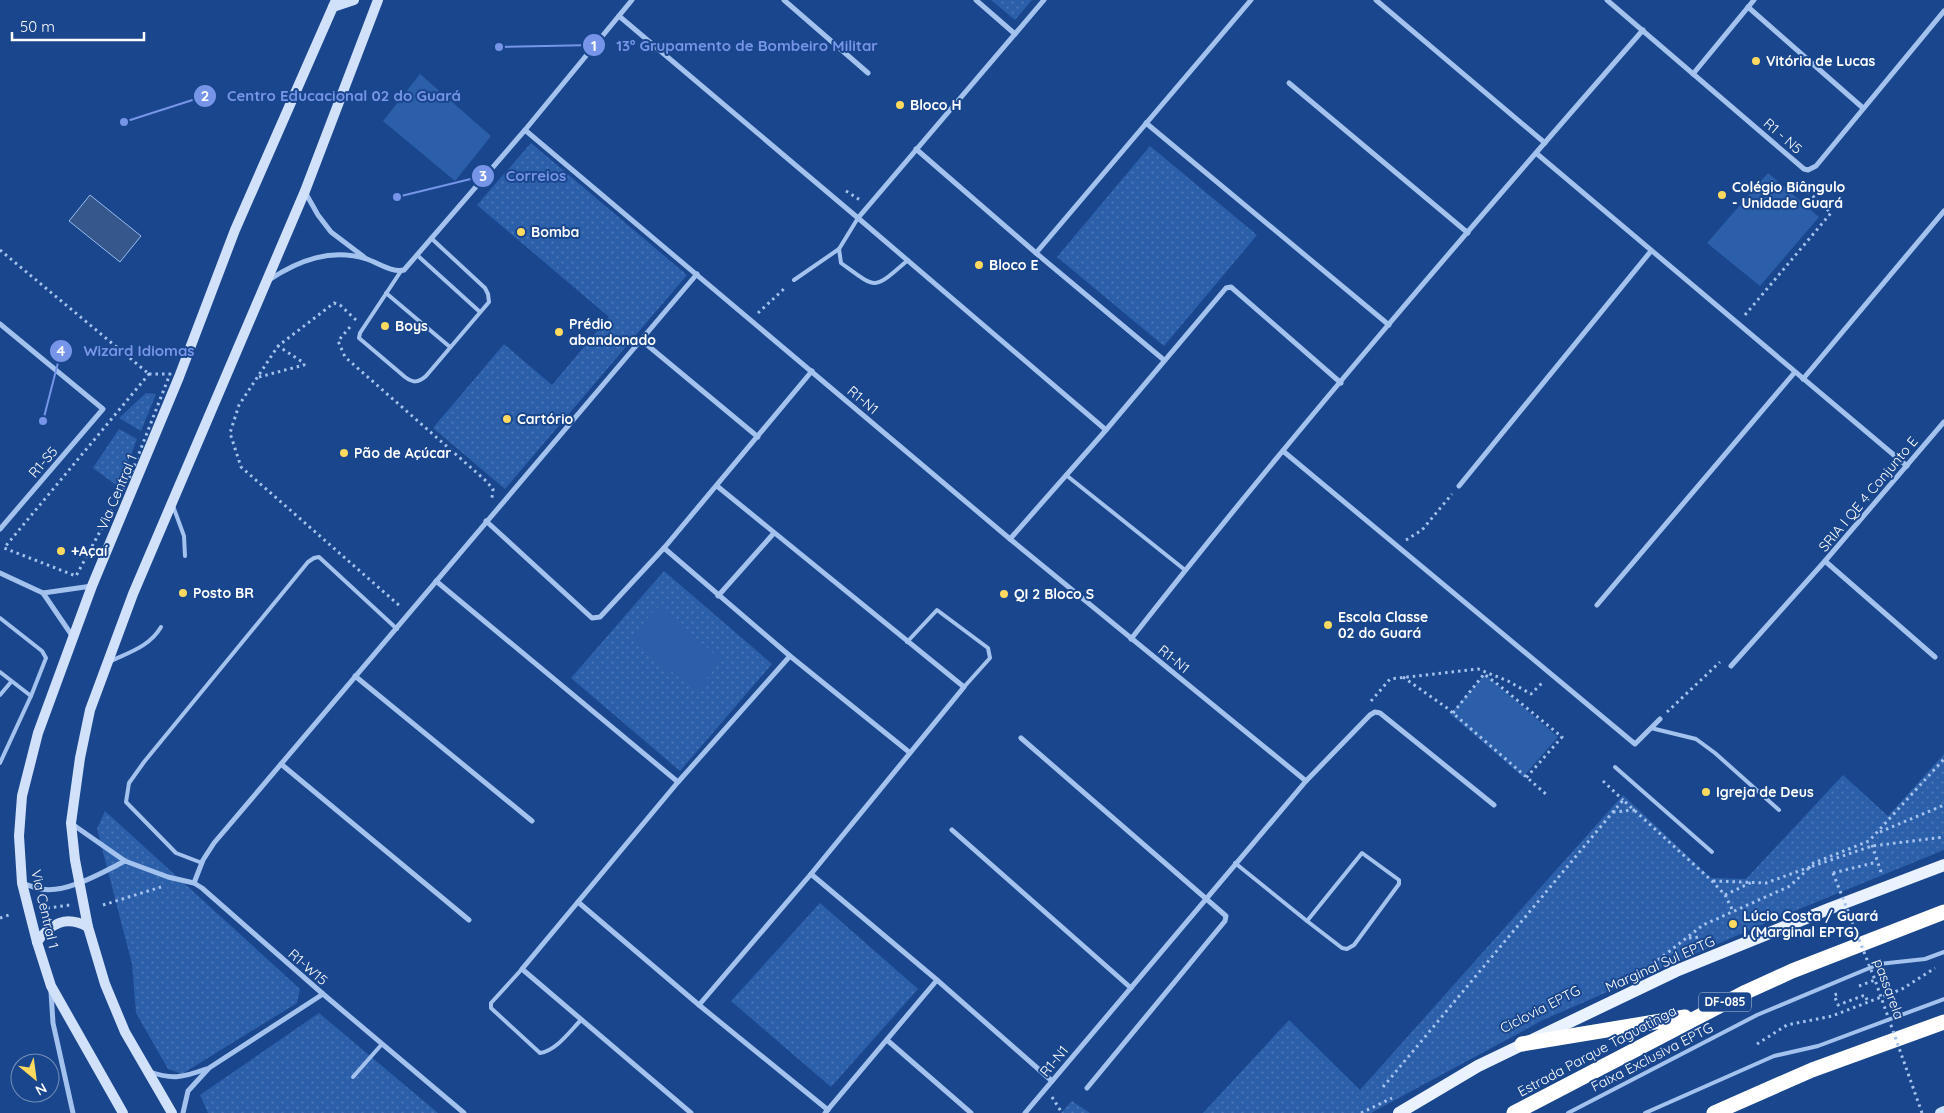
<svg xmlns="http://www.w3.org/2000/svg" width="1944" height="1113" font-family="Quicksand,sans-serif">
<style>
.grass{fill:url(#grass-dots)}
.pitch{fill:#2c5faa}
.water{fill:#36578b;stroke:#96bcf0}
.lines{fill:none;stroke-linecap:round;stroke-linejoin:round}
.path{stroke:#a4c2ee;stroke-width:3;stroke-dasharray:2.5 4;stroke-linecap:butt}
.service{stroke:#a4c2ee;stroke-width:4}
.minor{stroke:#a4c2ee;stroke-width:5}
.secondary{stroke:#d1e1fa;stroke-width:10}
.primary{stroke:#eaf1ff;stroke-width:12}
.motorway{stroke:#fff;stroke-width:15}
.path-bridge{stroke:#a4c2ee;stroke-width:3;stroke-dasharray:2.5 4;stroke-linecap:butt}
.poi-dot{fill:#ffd960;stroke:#19468c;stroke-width:2}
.labels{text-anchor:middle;stroke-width:4;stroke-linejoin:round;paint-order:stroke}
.shield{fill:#19468c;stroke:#bac8dc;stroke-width:1}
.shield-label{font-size:12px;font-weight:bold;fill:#fff}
.poi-label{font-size:14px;font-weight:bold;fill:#fff;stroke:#19468c;text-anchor:start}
.street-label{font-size:14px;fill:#fff;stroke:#19468c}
.leader{fill:none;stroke:#7795e8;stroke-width:2}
.callout-dot{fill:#7795e8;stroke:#19468c;stroke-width:2}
.mark-label{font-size:15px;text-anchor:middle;font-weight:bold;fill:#fff}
.callout-label{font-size:15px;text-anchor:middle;font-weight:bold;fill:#7795e8;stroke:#19468c;stroke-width:4;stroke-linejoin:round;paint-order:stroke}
</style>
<defs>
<pattern id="grass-dots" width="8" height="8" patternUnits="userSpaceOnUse" patternTransform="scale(1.25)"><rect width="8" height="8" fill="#2c5faa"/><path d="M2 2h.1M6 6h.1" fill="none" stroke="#4c77b7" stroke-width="1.8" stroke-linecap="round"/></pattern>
</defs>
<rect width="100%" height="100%" fill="#19468c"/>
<g class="grass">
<polygon points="991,0 1032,0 1015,20"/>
<polygon points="531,143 687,275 505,489 433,428 504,344 552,385 609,317 477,205"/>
<polygon points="1150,146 1257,235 1164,346 1057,257"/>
<polygon points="146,393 156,394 141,431 119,418"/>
<polygon points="119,429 137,439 119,487 93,468"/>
<polygon points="664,571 772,664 680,771 571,678"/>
<polygon points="1944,754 1944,850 1775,919 1543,1020 1371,1113 1203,1113 1289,1020 1360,1090 1623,795 1711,878 1746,879 1843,775 1888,816"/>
<polygon points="105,811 300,989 297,1003 182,1074 168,1069 136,1013 132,964 97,829"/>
<polygon points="820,903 918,989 831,1087 731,1001"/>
<polygon points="319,1013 438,1113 208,1113 200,1095"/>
<polygon points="1072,1101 1090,1113 1061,1113"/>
</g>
<g class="pitch">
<polygon points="420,74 491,136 455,181 383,121"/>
<polygon points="1768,173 1819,217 1760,286 1707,243"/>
<polygon points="657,607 722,660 696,692 631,638"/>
<polygon points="1485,674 1558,737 1523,777 1450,714"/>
</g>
<polygon class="water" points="90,195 141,236 120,262 69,221"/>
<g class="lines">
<g class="path">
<polyline points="846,191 860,200"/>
<polyline points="0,250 149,374"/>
<polyline points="758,313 786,287"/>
<polyline points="1745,315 1831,213 1802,186 1804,180"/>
<polyline points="356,320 340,305 334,303 278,346 239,405 230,433 241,467 401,607"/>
<polyline points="350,327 338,341 345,357 485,480 493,489 492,498"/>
<polygon points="149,374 170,374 131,474 76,576 4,548"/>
<polyline points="259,377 304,365 304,363 278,346"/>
<polyline points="1406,540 1422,530 1452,494"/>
<polyline points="1403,677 1447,708 1547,795"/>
<polyline points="1371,701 1390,679 1478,669 1508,681 1531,694 1543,682"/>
<polyline points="1667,712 1720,662"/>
<polyline points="1453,713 1484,674 1500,686 1562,737 1526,778"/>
<polyline points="1603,781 1623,800"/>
<polyline points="1613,812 1635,810"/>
<polyline points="1880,832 1944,805"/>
<polyline points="1872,845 1882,875"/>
<polyline points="1833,873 1877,862"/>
<polyline points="1713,881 1766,883 1810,867 1811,864 1869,841 1944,759"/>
<polyline points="1725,895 1752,882"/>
<polyline points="103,905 161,887"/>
<polyline points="41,909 70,905"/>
<polyline points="0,918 12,914"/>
<polyline points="1689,938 1702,937"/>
<polyline points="1653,964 1703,925 1790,886 1810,867 1872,846 1944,837"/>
<polyline points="1859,986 1875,980"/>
<polyline points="1837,994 1834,995 1838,1005 1865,995 1868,1002"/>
<polyline points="1757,1044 1787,1025 1832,1016 1902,989 1935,968"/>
<polyline points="1383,1087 1623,800 1712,881 1725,895 1733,911"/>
<polyline points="1052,1097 1062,1113"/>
<polyline points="1361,1113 1392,1098"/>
</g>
<g class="service">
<path d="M858,218l-19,31 2,14c37,27 32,27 67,-3"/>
<polyline points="417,255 480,312"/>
<path d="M401,271l-41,62 -1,5 46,39c8,6 13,6 21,-1l63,-74 -1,-8 -3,-6 -54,-50"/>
<polyline points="794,280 839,249"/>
<polyline points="386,293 450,347"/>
<polyline points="1066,475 1185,570"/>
<polyline points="173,506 184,536 185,556"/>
<polyline points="0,618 42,651 46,658 31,696 0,763"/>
<polyline points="907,642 937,610 988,648 990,658 964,687"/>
<path d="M111,661c19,-9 39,-15 50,-34"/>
<polyline points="0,672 31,696"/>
<polyline points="0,695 11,682"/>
<polyline points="1651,728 1696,739 1715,753 1779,810"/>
<polyline points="1615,767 1712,852"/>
<polygon points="1362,853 1399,880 1399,884 1354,945 1347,949 1342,948 1307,921"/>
<polyline points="202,863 176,853 126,802 129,783 144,762 308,562 314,558 319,557 397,629"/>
<polyline points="1235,863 1307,921"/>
<path d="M522,969l-31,34v5l49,45c16,-2 30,-22 41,-33"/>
<polyline points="353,1077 382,1044"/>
<polyline points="1568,1113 1757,1015 1879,964 1925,959 1944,952"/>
<polyline points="1645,1113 1774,1056 1818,1046 1944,999"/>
</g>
<g class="minor">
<polyline points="784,0 868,73"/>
<polyline points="976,0 1015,34"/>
<polyline points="1376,0 1545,143"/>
<polyline points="1607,0 1804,169 1808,170 1816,166 1944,11"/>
<polyline points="1748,7 1863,108"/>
<polyline points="619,16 858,218 1106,430"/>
<polyline points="1693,74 1754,0"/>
<polyline points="1289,83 1468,233"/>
<polyline points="1146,123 1389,325"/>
<polyline points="525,130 1010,539 1306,781 1025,1113"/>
<polyline points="916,149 1036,253 1164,360"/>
<polyline points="1536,153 1907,466"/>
<polyline points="305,192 318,215 331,232 364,257"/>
<polyline points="858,218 1044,0"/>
<polyline points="1036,253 1251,0"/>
<path d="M269,280c30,-20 62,-32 98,-21 11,4 26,14 37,11l121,-140 107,-130"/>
<polyline points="0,324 103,409 0,529"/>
<polyline points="640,339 758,437"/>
<polyline points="1803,379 1944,211"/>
<polyline points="1283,451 1635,744 1660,719"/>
<polyline points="1459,486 1651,251"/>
<polyline points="486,521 592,618 600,617 664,548 812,371"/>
<polyline points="1010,539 1106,430 1226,288 1231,287 1341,383"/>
<polyline points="664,548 790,656 909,752"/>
<polyline points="0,573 43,593 73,637"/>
<polyline points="436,581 678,782"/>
<polyline points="43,593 92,586"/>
<polyline points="718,596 774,533"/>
<polyline points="1597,605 1795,372"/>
<path d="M1131,639c164,-209 338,-410 512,-609"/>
<polyline points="1935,657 1825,561 1944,422"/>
<polyline points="1731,666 1825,561"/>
<polyline points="355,676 532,821"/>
<polyline points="1021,738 1226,916 1225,921 1087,1088"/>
<polyline points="281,764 469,920"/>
<polyline points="1306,781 1370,715 1375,712 1380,713 1494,805"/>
<polyline points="72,824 125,861 168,877 194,883 202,888 323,994 464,1113"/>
<polyline points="952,830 1131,988"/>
<polyline points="811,874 937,980 1052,1081"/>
<path d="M22,883c6,2 13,5 19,6 25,5 62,-17 84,-28"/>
<polyline points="194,883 203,860 214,843 697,274"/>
<polyline points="578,902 699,1005 828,1110"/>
<polyline points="51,992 53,1023 73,1113"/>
<polyline points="699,1005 811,874 964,687 717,486"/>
<polyline points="887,1040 971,1113"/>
<path d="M150,1072c23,8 34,5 56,-3"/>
<polyline points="183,1113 188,1091 209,1068 323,994"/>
<polyline points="691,1113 522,969 678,782 790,656"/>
<polyline points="825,1113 937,980"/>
</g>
<g class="secondary">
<polyline points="333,7 354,0"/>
<path d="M37,942c14,-19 29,-27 51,-15"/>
<polyline points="123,1113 51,986 37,942 22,883 19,836 22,796 38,733 92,586 179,377 235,230 336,0"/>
<polyline points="172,1113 125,1032 105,984 88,927 75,860 71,823 80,758 90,710 133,594 305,191 378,0"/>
<polyline points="1940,1113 1944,1111"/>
</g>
<polyline class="primary" points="1399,1113 1478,1066 1676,971 1831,908 1944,865"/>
<g class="motorway">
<polyline points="1522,1044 1685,1017"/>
<polyline points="1514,1113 1746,992 1792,971 1944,912"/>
<polyline points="1714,1113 1812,1070 1944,1022"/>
</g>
<polyline class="path-bridge" points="1833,873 1875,980 1922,1113"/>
</g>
<g class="poi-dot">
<circle cx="1756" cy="61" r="5"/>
<circle cx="900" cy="105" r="5"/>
<circle cx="1722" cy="195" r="5"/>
<circle cx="521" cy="232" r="5"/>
<circle cx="979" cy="265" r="5"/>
<circle cx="385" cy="326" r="5"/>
<circle cx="559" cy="332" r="5"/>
<circle cx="507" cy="419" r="5"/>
<circle cx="344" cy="453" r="5"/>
<circle cx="61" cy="551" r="5"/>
<circle cx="183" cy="593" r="5"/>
<circle cx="1004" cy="594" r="5"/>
<circle cx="1328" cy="625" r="5"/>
<circle cx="1706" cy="792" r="5"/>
<circle cx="1733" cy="924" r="5"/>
</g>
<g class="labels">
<rect class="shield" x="1699" y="992.5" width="52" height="19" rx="4"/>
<g class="shield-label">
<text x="1725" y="1006">DF-085</text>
</g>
<g class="poi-label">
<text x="1766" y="66">Vitória de Lucas</text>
<text x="910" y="110">Bloco H</text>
<text x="1732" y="192">Colégio Biângulo<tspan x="1732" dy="16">- Unidade Guará</tspan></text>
<text x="531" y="237">Bomba</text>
<text x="989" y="270">Bloco E</text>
<text x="569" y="329">Prédio<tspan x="569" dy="16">abandonado</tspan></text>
<text x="395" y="331">Boys</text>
<text x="517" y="424">Cartório</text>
<text x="354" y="458">Pão de Açúcar</text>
<text x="71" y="556">+Açaí</text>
<text x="193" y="598">Posto BR</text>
<text x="1014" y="599">QI 2 Bloco S</text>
<text x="1338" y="622">Escola Classe<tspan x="1338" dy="16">02 do Guará</tspan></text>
<text x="1716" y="797">Igreja de Deus</text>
<text x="1743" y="921">Lúcio Costa / Guará<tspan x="1743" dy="16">I (Marginal EPTG)</tspan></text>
</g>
<g class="street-label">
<text transform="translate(1783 136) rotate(41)" y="5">R1 - N5</text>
<text transform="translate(863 400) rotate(40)" y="5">R1-N1</text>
<text transform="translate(43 462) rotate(-49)" y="5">R1-S5</text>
<text transform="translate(117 492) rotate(-67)" y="5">Via Central 1</text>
<text transform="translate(1868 494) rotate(-50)" y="5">SRIA I QE 4 Conjunto E</text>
<text transform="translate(1174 659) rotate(39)" y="5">R1-N1</text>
<text transform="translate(45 909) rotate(77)" y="5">Via Central 1</text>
<text transform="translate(1660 964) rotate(-24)" y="5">Marginal Sul EPTG</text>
<text transform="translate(308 967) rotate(41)" y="5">R1-W15</text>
<text transform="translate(1889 989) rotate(70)" y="5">passarela</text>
<text transform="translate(1540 1009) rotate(-27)" y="5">Ciclovia EPTG</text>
<text transform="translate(1597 1051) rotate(-28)" y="5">Estrada Parque Taguatinga</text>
<text transform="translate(1652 1057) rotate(-27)" y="5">Faixa Exclusiva EPTG</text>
<text transform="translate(1054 1061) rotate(-50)" y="5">R1-N1</text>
</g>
</g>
<path class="leader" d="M499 47L594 45M124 122L205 96M397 197L483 176M43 421L61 351"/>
<g class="callout-dot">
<circle cx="499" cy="47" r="5"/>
<circle cx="124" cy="122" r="5"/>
<circle cx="397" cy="197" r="5"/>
<circle cx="43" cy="421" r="5"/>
<circle cx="594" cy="45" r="12"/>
<circle cx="205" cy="96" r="12"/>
<circle cx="483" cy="176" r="12"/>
<circle cx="61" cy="351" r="12"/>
</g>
<g class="mark-label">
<text x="594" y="51">1</text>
<text x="205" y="101">2</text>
<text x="483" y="181">3</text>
<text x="61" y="356">4</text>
</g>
<g class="callout-label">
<text x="747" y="51">13º Grupamento de Bombeiro Militar</text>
<text x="344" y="101">Centro Educacional 02 do Guará</text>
<text x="536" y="181">Correios</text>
<text x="139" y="356">Wizard Idiomas</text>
</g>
<g transform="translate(35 1078) rotate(151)"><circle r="24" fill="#19468c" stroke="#7590ba"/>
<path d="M0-4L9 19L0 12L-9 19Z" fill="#ffd960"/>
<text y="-8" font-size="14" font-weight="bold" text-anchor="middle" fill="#ffffff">N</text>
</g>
<path d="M12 32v8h132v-8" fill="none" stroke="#ffffff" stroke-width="2.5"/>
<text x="20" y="32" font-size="15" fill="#ffffff" stroke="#19468c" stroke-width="4" paint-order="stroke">50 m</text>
</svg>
